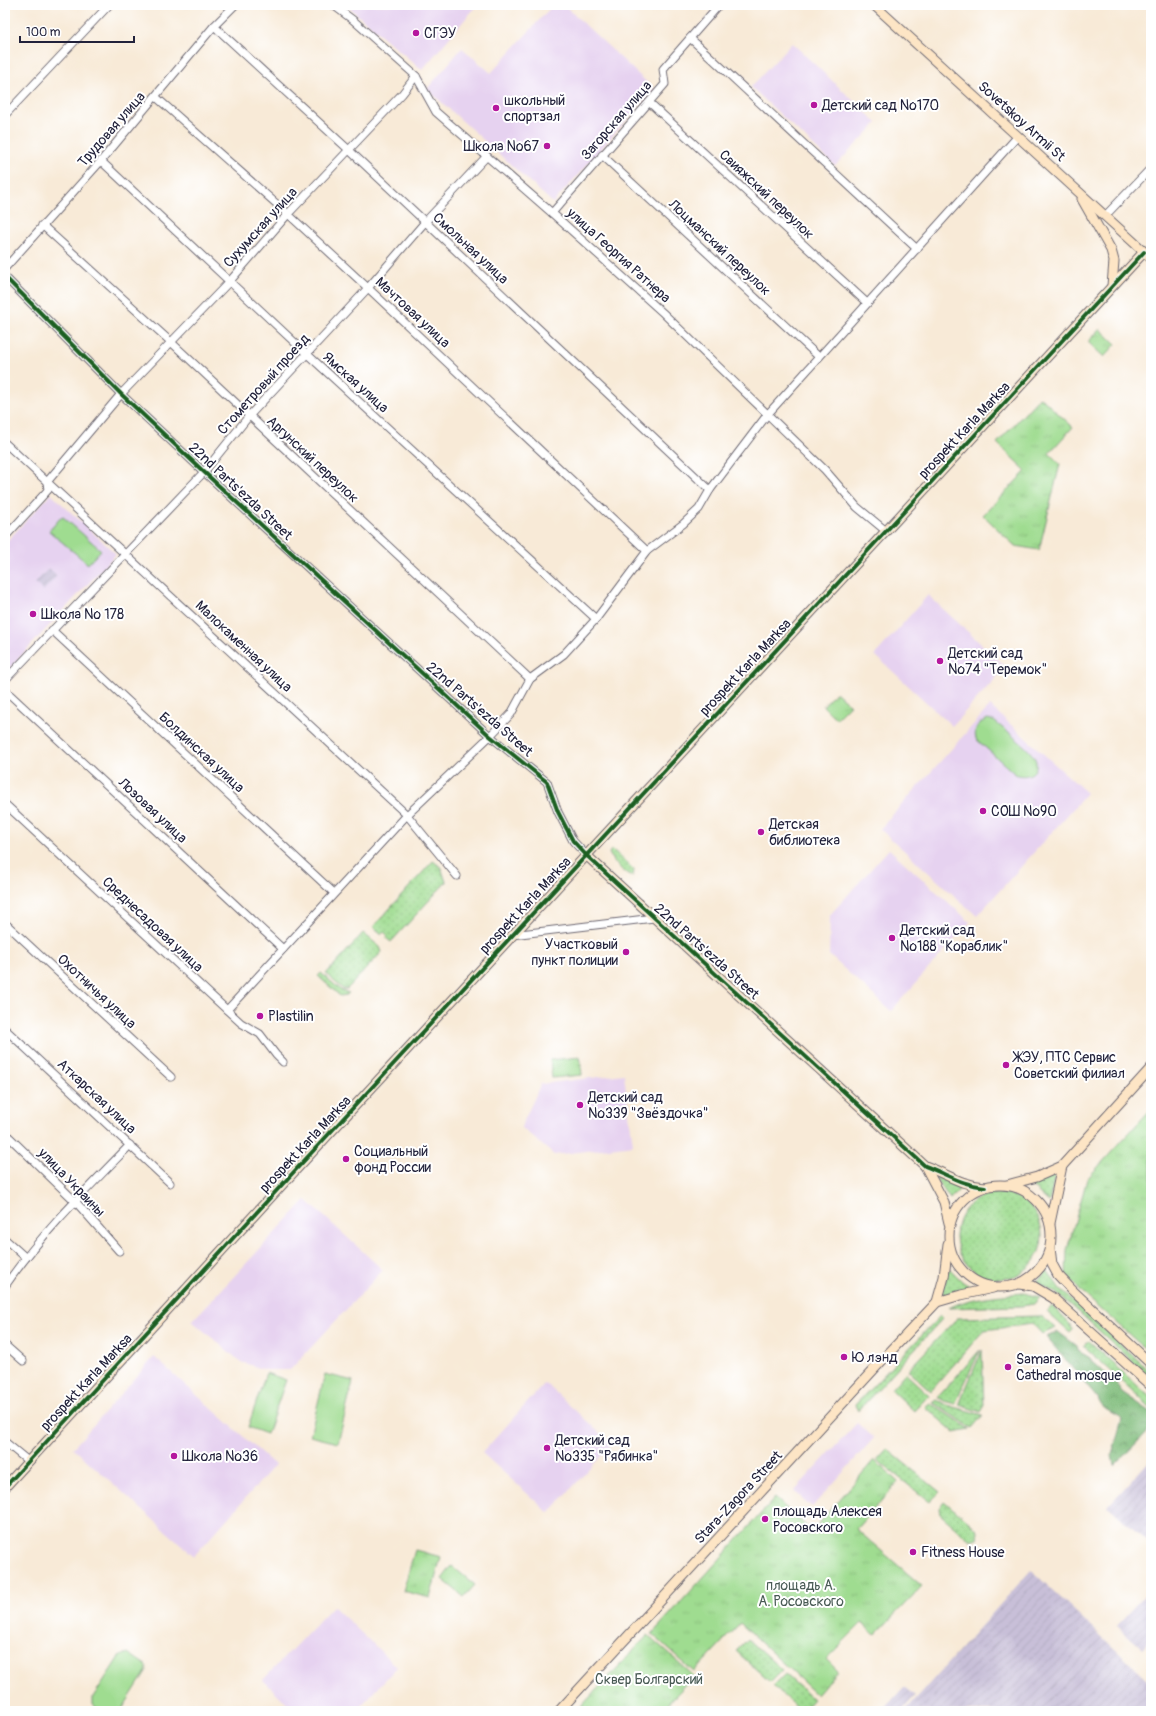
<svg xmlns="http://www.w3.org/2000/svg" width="1156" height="1716" font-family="Pangolin,sans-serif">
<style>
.built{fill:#e6d2f0}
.industrial{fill:url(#industrial-furrows)}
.grass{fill:url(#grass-dots);stroke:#607f66}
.forest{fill:url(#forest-crowns);stroke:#506f5a}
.park{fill:url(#park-tufts);stroke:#607f66}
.garden{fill:#9fdc90;stroke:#607f66}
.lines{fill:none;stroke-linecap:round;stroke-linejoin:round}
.street-casing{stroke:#6d6872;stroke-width:9}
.secondary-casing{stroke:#6d6872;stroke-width:11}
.street{stroke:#fff;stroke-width:7}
.secondary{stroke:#fde5c5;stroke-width:9}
.cycleway-casing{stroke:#fff;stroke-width:6}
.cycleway{stroke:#1b5e20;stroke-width:4}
.poi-dot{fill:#b5179e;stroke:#fff;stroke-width:1.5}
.labels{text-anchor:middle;stroke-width:4;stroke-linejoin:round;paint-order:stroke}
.poi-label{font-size:14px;fill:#22223b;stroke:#fff;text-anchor:start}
.street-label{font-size:14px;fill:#22223b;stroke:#fff}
.park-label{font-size:14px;fill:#485a54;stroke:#fff}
</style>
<defs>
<pattern id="industrial-furrows" width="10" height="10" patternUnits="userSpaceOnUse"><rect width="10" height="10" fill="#c8bfd8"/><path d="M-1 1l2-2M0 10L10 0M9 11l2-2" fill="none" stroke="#aca4ba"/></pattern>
<pattern id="grass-dots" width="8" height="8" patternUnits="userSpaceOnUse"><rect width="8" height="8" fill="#9fdc90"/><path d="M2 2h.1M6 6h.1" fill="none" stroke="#89bc7d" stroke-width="1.8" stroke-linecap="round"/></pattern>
<pattern id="forest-crowns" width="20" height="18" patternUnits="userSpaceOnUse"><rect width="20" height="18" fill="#7fbc7a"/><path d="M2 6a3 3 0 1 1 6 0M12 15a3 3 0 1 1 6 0" fill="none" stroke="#689865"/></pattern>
<pattern id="park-tufts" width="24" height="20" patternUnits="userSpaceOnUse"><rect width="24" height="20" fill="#9fdc90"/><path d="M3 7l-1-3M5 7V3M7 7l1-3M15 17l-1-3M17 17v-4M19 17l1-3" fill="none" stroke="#89bc7d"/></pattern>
</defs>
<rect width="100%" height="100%" fill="#fff"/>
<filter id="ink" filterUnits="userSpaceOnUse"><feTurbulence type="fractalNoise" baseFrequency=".025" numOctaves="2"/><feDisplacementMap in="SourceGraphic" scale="8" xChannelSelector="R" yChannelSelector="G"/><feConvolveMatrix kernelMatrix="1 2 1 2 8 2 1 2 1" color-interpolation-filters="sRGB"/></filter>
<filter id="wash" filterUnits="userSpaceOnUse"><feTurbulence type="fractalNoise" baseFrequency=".012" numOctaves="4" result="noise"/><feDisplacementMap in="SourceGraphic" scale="16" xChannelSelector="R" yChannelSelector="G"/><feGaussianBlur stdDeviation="0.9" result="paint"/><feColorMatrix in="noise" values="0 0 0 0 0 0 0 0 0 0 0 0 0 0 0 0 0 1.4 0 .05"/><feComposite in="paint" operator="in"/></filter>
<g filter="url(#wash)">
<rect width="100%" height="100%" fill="#f8ead7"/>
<g class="built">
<polygon points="346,5 477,5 422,70"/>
<polygon points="553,5 564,5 654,89 553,203 427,89 462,48 491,73"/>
<polygon points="792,43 877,123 835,166 751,87"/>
<polygon points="51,494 116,554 5,673 5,543"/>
<polygon points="928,595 1006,667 952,726 875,655"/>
<polygon points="990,706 1087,793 977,916 880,829"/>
<polygon points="889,849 970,922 891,1011 829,955 830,915"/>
<polygon points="624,1074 633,1145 554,1155 521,1127 541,1084"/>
<polygon points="306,1200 383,1270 290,1370 266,1370 241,1362 192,1321"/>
<polygon points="154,1357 275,1465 194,1556 73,1448"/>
<polygon points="545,1383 612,1444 549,1513 482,1453"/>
<polygon points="857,1423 874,1438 812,1507 794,1491"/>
<polygon points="333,1606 397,1667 356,1711 295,1711 263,1680"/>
</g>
<g class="industrial">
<polygon points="49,568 57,576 43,591 35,583"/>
<polygon points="1151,1459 1151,1545 1108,1506"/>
<polygon points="1031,1570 1151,1683 1151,1711 905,1711"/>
<polygon points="1151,1589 1151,1638 1142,1648 1117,1626"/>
<polygon points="904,1687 915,1696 902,1711 882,1711"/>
</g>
<g class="grass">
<path d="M612,849l22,21 -1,6c-9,-2 -20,-14 -24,-23z"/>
<polygon points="433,861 441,867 446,882 391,942 386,938 388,936 384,932 382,934 373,927"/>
<polygon points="363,933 380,947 382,952 347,989 343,989 326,974"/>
<polygon points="321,973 341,990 349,993 347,995 340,996 318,976"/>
<polygon points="1056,1172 1049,1202 1029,1184"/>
<polygon points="937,1175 960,1189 950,1199 935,1177"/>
<circle cx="999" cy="1236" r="43"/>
<polygon points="949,1268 963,1282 971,1287 954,1291 941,1297"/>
<polygon points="1047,1270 1060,1289 1151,1372 1151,1378 1072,1306 1056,1293 1035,1282 1040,1279"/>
<path d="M1024,1293l16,4 -6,7 -13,2 -72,2c19,-11 53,-13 75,-15z"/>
<polygon points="1052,1306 1069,1323 1073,1330 1070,1333 1047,1312"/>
<polygon points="940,1316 943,1318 858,1411 855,1405"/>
<polygon points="1041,1316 1056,1328 1042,1334 1033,1324 984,1330 931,1391 908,1370 957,1318"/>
<polygon points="1089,1341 1151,1398 1151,1408 1084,1346"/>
<polygon points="980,1350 955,1404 944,1401 938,1397"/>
<polygon points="982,1350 984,1407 981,1412 959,1405"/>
<polygon points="905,1373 929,1395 914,1411 891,1389"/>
<polygon points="936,1399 946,1405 983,1415 972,1428 932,1402"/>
<polygon points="930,1403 970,1429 954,1432 925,1407"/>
<polygon points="887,1449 940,1492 930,1502 877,1460"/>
<polygon points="944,1501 978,1530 977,1538 970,1540 940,1514 939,1508"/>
<polygon points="748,1639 782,1670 770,1682 736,1651"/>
<polygon points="785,1674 813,1699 802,1711 800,1711 773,1686"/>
</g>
<path class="forest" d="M1057,1331l20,15 1,5 14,8v2l14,13 5,7 4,1 7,10 29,20v16l-37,38 -2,-11 10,-36c-6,-8 -19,-5 -24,-21l-52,-61 10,-4z"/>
<g class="park">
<polygon points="1100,329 1116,344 1104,357 1088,342"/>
<polygon points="1040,397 1073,427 1049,453 1060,464 1039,550 1015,546 983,515 1026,471 997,443"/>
<polygon points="836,692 850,705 836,719 823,706"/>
<polygon points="580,1057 582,1075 552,1078 550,1060"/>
<polygon points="1151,1109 1151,1354 1085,1295 1066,1274 1067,1250 1087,1179"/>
<polygon points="874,1460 898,1482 856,1529 922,1586 875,1635 862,1623 826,1659 838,1671 817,1695 740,1623 694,1672 652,1634 775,1498 812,1531"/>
<polygon points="415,1550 441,1557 430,1598 403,1591"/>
<polygon points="648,1635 694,1676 661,1711 577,1711"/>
</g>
<g class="garden">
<polygon points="62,516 101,550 88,564 49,531"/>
<path d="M988,719l6,2c9,8 41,30 42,41 2,13 -12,16 -21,12l-39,-35c-3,-11 2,-16 12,-20z"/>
<polygon points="266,1373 286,1380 267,1434 248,1427"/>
<polygon points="325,1374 353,1381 338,1443 310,1436"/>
<polygon points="452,1566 475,1585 464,1597 442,1579"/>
<polygon points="128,1653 147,1666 147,1670 121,1711 101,1711 93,1705 93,1697 119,1657"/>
</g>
</g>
<g filter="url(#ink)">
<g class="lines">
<defs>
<g id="street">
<polyline points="333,5 353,20 416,76 436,112 552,213 663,313 825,470 857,507 886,531"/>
<polyline points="214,26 349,150 710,490"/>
<polyline points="690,38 917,249"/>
<polyline points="156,97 288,214 368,288 647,551"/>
<polyline points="650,103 867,303"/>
<polyline points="5,115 109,5"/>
<polyline points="602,155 819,357"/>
<polyline points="101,161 307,354 596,619"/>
<polyline points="552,213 665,84 663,69 719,5"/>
<polyline points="1105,216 1151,168"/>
<polyline points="42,225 171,342 530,679"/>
<polyline points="5,268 101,161 214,26 235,5"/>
<polyline points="5,277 121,394 204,472 490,736 547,782 558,812 573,841 586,855"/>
<polyline points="5,443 407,815 457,876"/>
<polyline points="5,537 48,490 47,482 121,394 230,281 288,214 402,94 416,76"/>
<polyline points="52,630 334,893"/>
<polyline points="5,680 204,472 249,416 368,288 425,222 487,156"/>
<polyline points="5,690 283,949"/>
<polyline points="5,804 241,1023 260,1034 276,1055 283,1062"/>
<polyline points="5,923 171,1077"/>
<polyline points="512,935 654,918"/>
<polyline points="227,1010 407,815 490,736 511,714 530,679 564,654 596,619 647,551 683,524 699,509 710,490 767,415 1018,136"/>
<polyline points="5,1029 170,1183"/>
<polyline points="5,1133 75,1201 119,1251"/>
<polyline points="5,1239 25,1257"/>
<path d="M5,1286c36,-52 81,-96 125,-141"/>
<polyline points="5,1345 23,1361"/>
<polyline points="5,1442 28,1461"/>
</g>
<g id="secondary">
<polyline points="874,5 1151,258"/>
<polyline points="1082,199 1111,250 1114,261 1112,286"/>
<path d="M586,855l339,311c22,8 36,19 60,21"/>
<polyline points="925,1166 944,1202 949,1223"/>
<circle cx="1000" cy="1236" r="51"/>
<polyline points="1007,1185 1037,1177 1062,1166 1151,1068"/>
<polyline points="1050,1223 1062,1166"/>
<polyline points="1050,1248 1052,1264 1058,1275 1072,1290 1151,1364"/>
<polyline points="1019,1284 1033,1286 1053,1298 1151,1386"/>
<polyline points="937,1302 944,1277 948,1244"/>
<polyline points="5,1487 290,1176 1144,252"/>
<polyline points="559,1711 888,1354 937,1302 961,1295 993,1288"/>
</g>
</defs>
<use href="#street" class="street-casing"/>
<use href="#secondary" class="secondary-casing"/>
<use href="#street" class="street"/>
<use href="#secondary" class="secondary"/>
<defs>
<g id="cycleway">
<path d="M5,277l116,117 83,78 286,264 57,46 11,30 15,29 13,14 339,311c22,8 36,19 60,21"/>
<polyline points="5,1487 290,1176 1144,252"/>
</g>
</defs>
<use href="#cycleway" class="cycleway-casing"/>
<use href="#cycleway" class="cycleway"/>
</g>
</g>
<g class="poi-dot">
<circle cx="416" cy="33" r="4"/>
<circle cx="814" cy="105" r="4"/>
<circle cx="496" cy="108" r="4"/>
<circle cx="547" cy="146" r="4"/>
<circle cx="33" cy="614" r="4"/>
<circle cx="940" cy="661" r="4"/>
<circle cx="983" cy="811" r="4"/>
<circle cx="761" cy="832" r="4"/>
<circle cx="892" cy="938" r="4"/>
<circle cx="626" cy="952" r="4"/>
<circle cx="260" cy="1016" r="4"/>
<circle cx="1006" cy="1065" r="4"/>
<circle cx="580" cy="1105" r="4"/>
<circle cx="346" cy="1159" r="4"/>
<circle cx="844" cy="1357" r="4"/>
<circle cx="1008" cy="1367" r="4"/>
<circle cx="547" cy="1448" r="4"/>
<circle cx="174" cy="1456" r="4"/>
<circle cx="765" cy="1519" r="4"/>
<circle cx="913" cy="1552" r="4"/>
</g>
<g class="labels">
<g class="poi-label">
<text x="424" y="38">СГЭУ</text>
<text x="504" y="105">школьный<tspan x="504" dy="16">спортзал</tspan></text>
<text x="822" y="110">Детский сад №170</text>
<text x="539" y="151" text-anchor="end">Школа №67</text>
<text x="41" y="619">Школа № 178</text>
<text x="948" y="658">Детский сад<tspan x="948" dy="16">№74 "Теремок"</tspan></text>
<text x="991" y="816">СОШ №90</text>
<text x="769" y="829">Детская<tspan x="769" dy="16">библиотека</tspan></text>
<text x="900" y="935">Детский сад<tspan x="900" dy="16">№188 "Кораблик"</tspan></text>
<text x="618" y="949" text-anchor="end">Участковый<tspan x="618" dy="16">пункт полиции</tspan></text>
<text x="268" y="1021">Plastilin</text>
<text x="1014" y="1062">ЖЭУ, ПТС Сервис<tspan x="1014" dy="16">Советский филиал</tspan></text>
<text x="588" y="1102">Детский сад<tspan x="588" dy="16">№339 "Звёздочка"</tspan></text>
<text x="354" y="1156">Социальный<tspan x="354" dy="16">фонд России</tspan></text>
<text x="852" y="1362">Ю лэнд</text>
<text x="1016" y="1364">Samara<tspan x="1016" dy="16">Cathedral mosque</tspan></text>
<text x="555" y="1445">Детский сад<tspan x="555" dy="16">№335 "Рябинка"</tspan></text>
<text x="182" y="1461">Школа №36</text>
<text x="773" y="1516">площадь Алексея<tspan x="773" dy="16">Росовского</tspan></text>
<text x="921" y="1557">Fitness House</text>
</g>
<g class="street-label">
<text transform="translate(616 120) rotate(-49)" y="5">Загорская улица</text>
<text transform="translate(1022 121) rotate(42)" y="5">Sovetskoy Armii St</text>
<text transform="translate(111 129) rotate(-49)" y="5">Трудовая улица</text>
<text transform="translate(767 194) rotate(43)" y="5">Свияжский переулок</text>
<text transform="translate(260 227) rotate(-48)" y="5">Сухумская улица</text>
<text transform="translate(720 247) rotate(43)" y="5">Лоцманский переулок</text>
<text transform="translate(471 248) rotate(43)" y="5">Смольная улица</text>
<text transform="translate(619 255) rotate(42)" y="5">улица Георгия Ратнера</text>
<text transform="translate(413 312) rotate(43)" y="5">Мачтовая улица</text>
<text transform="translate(356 382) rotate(42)" y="5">Ямская улица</text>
<text transform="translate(263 384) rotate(-48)" y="5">Стометровый проезд</text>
<text transform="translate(964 430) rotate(-47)" y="5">prospekt Karla Marksa</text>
<text transform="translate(313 459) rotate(43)" y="5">Аргунский переулок</text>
<text transform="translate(241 491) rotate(43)" y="5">22nd Parts'ezda Street</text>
<text transform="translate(244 646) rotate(43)" y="5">Малокаменная улица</text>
<text transform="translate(745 667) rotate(-47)" y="5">prospekt Karla Marksa</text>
<text transform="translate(480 709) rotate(41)" y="5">22nd Parts'ezda Street</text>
<text transform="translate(202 752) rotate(43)" y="5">Болдинская улица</text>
<text transform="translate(153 810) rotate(43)" y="5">Лозовая улица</text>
<text transform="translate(525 905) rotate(-47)" y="5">prospekt Karla Marksa</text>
<text transform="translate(153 924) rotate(43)" y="5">Среднесадовая улица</text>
<text transform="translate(707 951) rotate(42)" y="5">22nd Parts'ezda Street</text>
<text transform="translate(97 991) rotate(43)" y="5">Охотничья улица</text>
<text transform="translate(97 1096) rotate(43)" y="5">Аткарская улица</text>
<text transform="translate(305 1144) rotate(-47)" y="5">prospekt Karla Marksa</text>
<text transform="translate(72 1182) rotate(46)" y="5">улица Украины</text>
<text transform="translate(86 1382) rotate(-47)" y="5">prospekt Karla Marksa</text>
<text transform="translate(738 1497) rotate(-47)" y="5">Stara-Zagora Street</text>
</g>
<g class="park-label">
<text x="801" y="1590">площадь А.<tspan x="801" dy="16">А. Росовского</tspan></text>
<text x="649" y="1684">Сквер Болгарский</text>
</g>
</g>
<rect width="1156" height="1716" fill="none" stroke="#fff" stroke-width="20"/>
<path d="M20 36v6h114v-6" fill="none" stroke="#22223b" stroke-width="2"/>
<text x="26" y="36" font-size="12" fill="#22223b" stroke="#ffffff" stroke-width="3" paint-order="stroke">100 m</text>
</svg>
